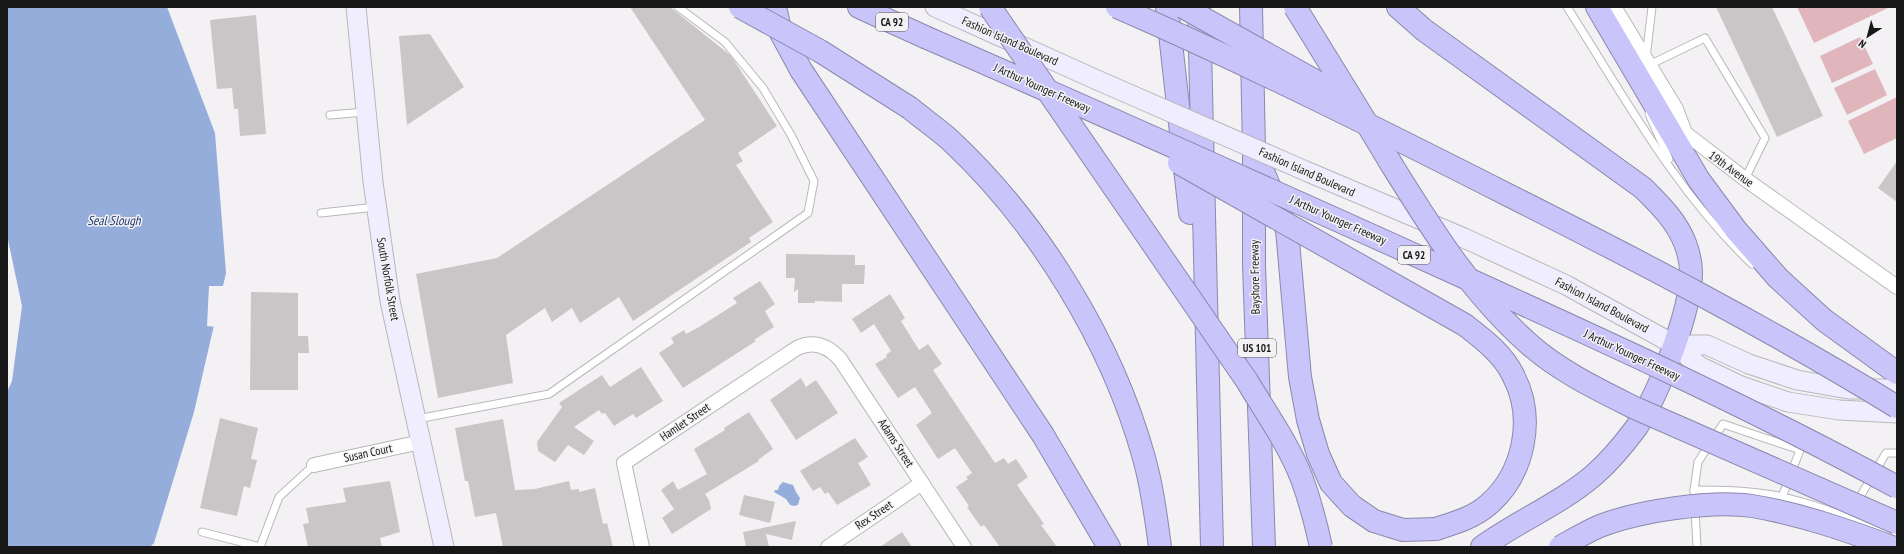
<svg xmlns="http://www.w3.org/2000/svg" width="1904" height="554" font-family="'PT Sans Narrow',sans-serif">
<style>
.green{fill:#e0b5bb}
.water{fill:#95adda}
.pier{fill:#f3f1f4}
.building{fill:#cac6c8}
.lines{fill:none;stroke-linecap:round;stroke-linejoin:round}
.lane-casing{stroke:#b9b7ba;stroke-width:9}
.street-casing{stroke:#b9b7ba;stroke-width:16}
.secondary-casing{stroke:#b9b7ba;stroke-width:21}
.highway-casing{stroke:#8b88ab;stroke-width:24}
.lane{stroke:#fff;stroke-width:7}
.street{stroke:#fff;stroke-width:14}
.secondary{stroke:#efedfe;stroke-width:19}
.highway{stroke:#c9c4fa;stroke-width:22}
.secondary-bridge-casing{stroke:#b9b7ba;stroke-width:21;stroke-linecap:butt}
.highway-bridge-casing{stroke:#8b88ab;stroke-width:24;stroke-linecap:butt}
.secondary-bridge{stroke:#efedfe;stroke-width:19}
.highway-bridge{stroke:#c9c4fa;stroke-width:22}
.labels{text-anchor:middle;stroke-width:3;stroke-linejoin:round;paint-order:stroke}
.shield{fill:#f3f1f4;stroke:#5a595b;stroke-width:1}
.shield-label{font-size:11px;font-weight:bold;fill:#191819}
.street-label{font-size:12px;fill:#191819;stroke:#f3f1f4}
.water-label{font-size:13px;font-style:italic;fill:#203a71;stroke:#f3f1f4}
</style>
<rect width="100%" height="100%" fill="#f3f1f4"/>
<g class="green">
<polygon points="1797,7 1890,7 1814,43"/>
<polygon points="1860,37 1873,64 1832,83 1820,56"/>
<polygon points="1875,69 1887,95 1847,115 1834,88"/>
<polygon points="1897,97 1897,138 1864,154 1848,121"/>
</g>
<g class="water">
<polygon points="7,7 167,7 215,133 226,273 194,412 154,543 150,547 7,547 7,392 12,381 22,306 7,235"/>
<polygon points="783,482 793,485 796,492 800,498 798,505 794,506 790,505 786,499 774,492 775,490 778,490 779,486"/>
</g>
<polygon class="pier" points="209,286 225,286 216,327 207,326"/>
<g class="building">
<polygon points="630,7 670,7 730,55 735,62 777,126 738,153 743,161 736,165 773,222 749,238 751,242 633,321 619,297 580,323 572,308 552,322 545,308 506,335 513,383 438,398 416,274 497,258 705,120"/>
<polygon points="1716,7 1772,7 1823,116 1777,137"/>
<polygon points="256,15 266,134 240,136 238,109 234,109 232,88 217,89 210,20"/>
<polygon points="430,34 464,87 407,125 399,36"/>
<polygon points="1897,161 1897,202 1878,188"/>
<polygon points="786,254 855,255 855,265 865,265 864,284 842,284 842,302 815,301 815,303 798,303 798,289 794,292 795,278 786,278"/>
<polygon points="760,281 775,304 765,311 774,327 754,340 756,341 683,388 659,353 674,343 671,338 684,330 686,334 699,327 737,303 733,298"/>
<polygon points="251,292 298,293 298,336 308,336 309,353 298,353 298,390 250,390"/>
<polygon points="890,294 905,318 901,321 919,350 928,344 942,364 933,370 995,463 1004,458 1008,464 1016,459 1028,477 1017,485 1044,524 1041,525 1057,547 1000,547 984,525 981,527 967,507 969,506 956,487 968,479 966,477 972,473 955,448 938,459 916,425 932,413 915,387 898,398 875,364 887,357 886,355 891,351 874,324 861,333 852,319"/>
<polygon points="641,367 663,401 636,418 633,414 614,426 605,413 602,414 599,410 574,427 594,441 584,455 568,445 555,462 538,451 537,442 562,407 559,403 602,375 610,387"/>
<polygon points="801,378 806,387 816,380 838,413 796,440 770,400"/>
<polygon points="749,412 773,449 758,460 759,461 705,494 709,500 711,509 672,534 662,518 674,509 661,490 673,481 678,490 707,474 694,449 725,430 724,428"/>
<polygon points="220,418 258,428 251,459 257,460 250,488 244,486 237,516 200,508"/>
<polygon points="503,419 515,490 535,489 569,481 571,490 579,489 579,492 595,488 603,524 607,523 613,547 503,547 496,513 475,517 468,481 465,481 455,428"/>
<polygon points="855,438 868,457 858,463 871,485 837,505 828,492 825,494 820,487 813,491 800,471"/>
<polygon points="390,481 400,532 380,538 382,547 308,547 303,524 309,523 306,508 346,502 343,488"/>
<polygon points="744,495 775,502 770,523 739,515"/>
<polygon points="796,521 792,540 766,534 769,547 746,547 743,532"/>
<polygon points="902,532 912,547 880,547"/>
</g>
<g class="lines">
<defs>
<g id="lane">
<path d="M1567,7c57,89 108,184 185,257"/>
<polyline points="1646,58 1652,7"/>
<polyline points="1649,65 1705,38 1765,138 1745,179"/>
<polyline points="1649,114 1669,159"/>
<polyline points="330,115 365,112"/>
<polyline points="321,213 376,207"/>
<polyline points="417,419 549,394 808,213 814,181 791,135 763,88 725,42 678,7"/>
<path d="M1694,490c26,0 53,0 79,5 43,8 83,26 124,42"/>
<polyline points="1857,502 1886,453 1897,453"/>
<polyline points="202,532 260,547 279,497 314,465"/>
<polyline points="1697,547 1694,490 1698,462 1723,424 1800,450 1782,497"/>
</g>
<g id="street">
<polyline points="1614,7 1676,109 1685,133 1745,179 1897,287"/>
<polyline points="314,465 421,442"/>
<path d="M642,547l-18,-84 173,-115c17,-8 31,-2 43,11l124,188"/>
<polyline points="828,547 922,483"/>
</g>
<g id="secondary">
<polyline points="356,7 373,182 390,301 444,547"/>
<polyline points="935,7 1097,80"/>
<polyline points="1308,172 1464,238 1566,285 1675,345 1699,366 1741,386 1788,402 1839,410 1897,413"/>
<polyline points="1675,345 1707,345 1749,364 1797,380 1848,389 1897,389"/>
</g>
<g id="highway">
<polyline points="775,7 781,33 801,70 1043,435 1109,547"/>
<polyline points="859,7 925,37"/>
<polyline points="1167,7 1190,213"/>
<polyline points="1199,7 1212,547"/>
<polyline points="1251,7 1254,149 1254,265 1264,547"/>
<path d="M1398,7l26,23 219,158c16,16 33,32 42,55 3,8 6,21 6,29 0,40 -33,123 -55,156 -12,16 -27,34 -42,47 -34,29 -76,46 -112,72"/>
<polyline points="1597,7 1699,180 1736,230 1778,278 1824,320 1897,373"/>
<path d="M910,108c13,11 28,21 40,32 88,82 162,202 194,318 8,28 12,59 16,89"/>
<polyline points="1265,176 1287,230 1300,377 1308,420 1318,454 1331,483 1352,506 1374,521 1403,530 1436,529"/>
</g>
</defs>
<use href="#lane" class="lane-casing"/>
<use href="#street" class="street-casing"/>
<use href="#secondary" class="secondary-casing"/>
<use href="#highway" class="highway-casing"/>
<use href="#lane" class="lane"/>
<use href="#street" class="street"/>
<use href="#secondary" class="secondary"/>
<use href="#highway" class="highway"/>
<defs>
<polyline id="secondary-bridge" points="1097,80 1308,172"/>
<g id="highway-bridge">
<polyline points="740,7 820,51 910,108"/>
<path d="M990,7l257,374c19,32 42,64 55,98 8,22 14,45 19,68"/>
<path d="M1117,7c133,58 263,123 393,189 131,66 262,134 387,211"/>
<polyline points="1183,7 1351,101"/>
<path d="M1295,7c32,52 64,103 95,155 41,66 80,130 139,182 30,27 70,46 106,64l262,115"/>
<path d="M925,37c175,76 348,154 521,232 152,69 304,138 451,218"/>
<path d="M1179,163l286,162c18,14 38,29 48,50 23,43 11,99 -25,130 -15,13 -34,18 -52,24"/>
<path d="M1560,547c13,-7 26,-15 40,-21 39,-15 111,-26 152,-20 48,8 94,24 140,41"/>
</g>
</defs>
<use href="#secondary-bridge" class="secondary-bridge-casing"/>
<use href="#highway-bridge" class="highway-bridge-casing"/>
<use href="#secondary-bridge" class="secondary-bridge"/>
<use href="#highway-bridge" class="highway-bridge"/>
</g>
<g class="labels">
<g class="shield">
<rect x="876" y="13" width="32" height="18" rx="3"/>
<rect x="1398" y="246" width="32" height="18" rx="3"/>
<rect x="1238" y="339" width="38" height="18" rx="3"/>
</g>
<g class="shield-label">
<text x="892" y="26">CA 92</text>
<text x="1414" y="259">CA 92</text>
<text x="1257" y="352">US 101</text>
</g>
<g class="street-label">
<text transform="translate(1010 41) rotate(24)" y="4">Fashion Island Boulevard</text>
<text transform="translate(1042 88) rotate(24)" y="4">J Arthur Younger Freeway</text>
<text transform="translate(1731 169) rotate(36)" y="4">19th Avenue</text>
<text transform="translate(1307 172) rotate(24)" y="4">Fashion Island Boulevard</text>
<text transform="translate(1338 220) rotate(24)" y="4">J Arthur Younger Freeway</text>
<text transform="translate(1255 277) rotate(-91)" y="4">Bayshore Freeway</text>
<text transform="translate(388 279) rotate(80)" y="4">South Norfolk Street</text>
<text transform="translate(1602 305) rotate(28)" y="4">Fashion Island Boulevard</text>
<text transform="translate(1632 355) rotate(25)" y="4">J Arthur Younger Freeway</text>
<text transform="translate(685 422) rotate(-34)" y="4">Hamlet Street</text>
<text transform="translate(896 443) rotate(57)" y="4">Adams Street</text>
<text transform="translate(368 453) rotate(-12)" y="4">Susan Court</text>
<text transform="translate(874 515) rotate(-34)" y="4">Rex Street</text>
</g>
<g class="water-label">
<text x="114" y="225">Seal Slough</text>
</g>
</g>
<rect width="1904" height="554" fill="none" stroke="#191819" stroke-width="16"/>
<g transform="translate(1868 36) rotate(216)" stroke="#f3f1f4" stroke-width="3" paint-order="stroke">
<path d="M0-3L7 15L0 10L-7 15Z" fill="#191819"/>
<text y="-6" font-size="11" font-weight="bold" text-anchor="middle" fill="#191819">N</text>
</g>
</svg>
